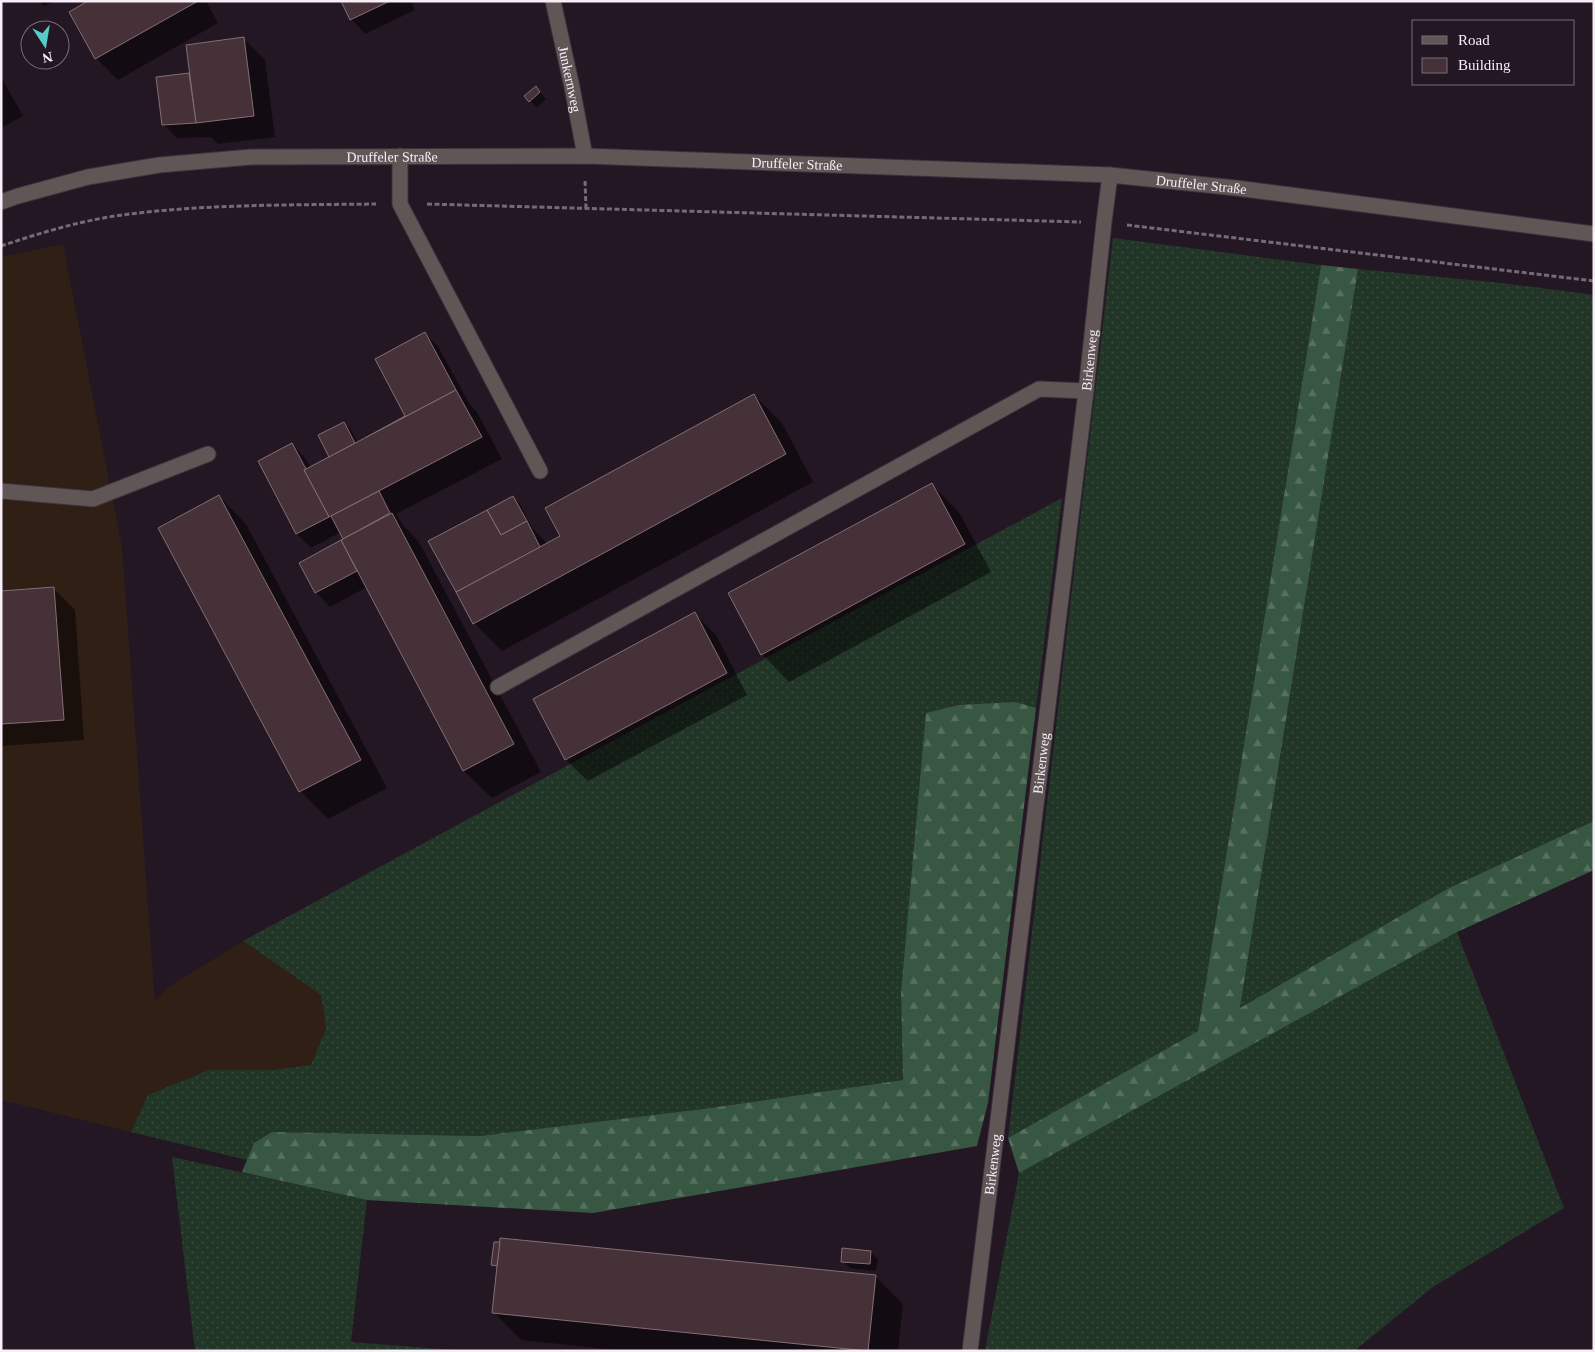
<svg xmlns="http://www.w3.org/2000/svg" width="1595" height="1352" font-family="Georgia,serif">
<style>
.industrial{fill:#2f1f15}
.grass{fill:url(#grass-dots)}
.forest{fill:url(#forest-firs)}
.shadow{fill:#0007}
.building{fill:#453137;stroke:#846e74}
.lines{fill:none;stroke-linecap:round;stroke-linejoin:round}
.minor-casing{stroke:#3c313c;stroke-width:17}
.path{stroke:#756a75;stroke-width:3;stroke-dasharray:5 2.5;stroke-linecap:butt}
.minor{stroke:#605656;stroke-width:15}
.labels{text-anchor:middle;stroke-width:4;stroke-linejoin:round;paint-order:stroke}
.street-label{font-size:14px;fill:#f7eef7;stroke:#231723}
</style>
<defs>
<pattern id="grass-dots" width="8" height="8" patternUnits="userSpaceOnUse" patternTransform="scale(1.25)"><rect width="8" height="8" fill="#223628"/><path d="M2 2h.1M6 6h.1" fill="none" stroke="#384a3d" stroke-width="1.8" stroke-linecap="round"/></pattern>
<pattern id="forest-firs" width="22" height="20" patternUnits="userSpaceOnUse" patternTransform="scale(1.25)"><rect width="22" height="20" fill="#385742"/><path d="M5 1l3.5 6h-7zM16 11l3.5 6h-7z" fill="#566f5e"/></pattern>
</defs>
<rect width="100%" height="100%" fill="#231723"/>
<polygon class="industrial" points="63,244 122,547 155,1002 167,988 243,941 321,995 326,1028 311,1065 272,1070 148,1095 131,1132 1,1100 1,257"/>
<g class="grass">
<polygon points="1113,238 1321,265 1198,1031 1008,1138"/>
<polygon points="1358,269 1502,283 1594,295 1594,821 1449,888 1240,1009"/>
<polygon points="1062,498 1036,708 1016,702 901,993 903,1080 703,1109 480,1136 272,1132 254,1143 247,1160 131,1132 148,1095 209,1070 272,1070 311,1065 326,1028 321,995 243,941"/>
<polygon points="1457,932 1564,1208 1433,1287 1354,1351 985,1351 1019,1173"/>
<polygon points="172,1157 367,1200 351,1342 466,1351 195,1351"/>
</g>
<g class="forest">
<polygon points="1321,265 1358,269 1240,1008 1449,888 1594,821 1594,870 1457,932 1019,1173 1008,1138 1198,1031"/>
<polygon points="1016,702 1036,708 988,1103 977,1146 593,1213 367,1200 242,1172 254,1143 272,1132 480,1136 703,1109 903,1080 901,993 926,713 959,705"/>
</g>
<g class="shadow">
<polygon points="39,1 56,1 44,6"/>
<polygon points="90,1 206,1 218,23 118,80 96,58 70,12"/>
<polygon points="342,1 411,1 415,10 365,34 351,19"/>
<polygon points="244,39 265,60 275,137 218,144 211,137 177,138 163,124 189,75 191,77"/>
<polygon points="1,77 23,116 1,128"/>
<polygon points="536,87 546,99 537,108 526,96"/>
<polygon points="425,333 439,348 470,405 477,412 502,459 396,514 402,524 419,542 541,772 492,798 464,771 367,587 330,607 316,592 301,564 344,539 341,532 311,548 297,534 259,462 292,444 306,459 311,468 331,457 344,423 351,430 358,443 407,417"/>
<polygon points="754,395 782,423 813,482 502,651 474,623 513,497 520,504 533,529 548,544 562,537"/>
<polygon points="932,485 959,512 991,572 789,682 762,654"/>
<polygon points="219,496 246,524 387,788 328,819 300,791 160,528"/>
<polygon points="54,589 75,610 84,740 1,746 1,593"/>
<polygon points="694,613 716,635 747,695 588,781 566,760 534,700"/>
<polygon points="871,1252 878,1259 876,1271 850,1268 843,1261"/>
<polygon points="493,1264 875,1276 903,1304 898,1351 626,1351 521,1340 493,1312 498,1270"/>
</g>
<g class="building">
<polygon points="88,1 198,1 95,59 69,12"/>
<polygon points="341,1 390,1 350,20"/>
<polygon points="244,37 254,116 196,123 186,45"/>
<polygon points="189,73 196,123 162,125 156,77"/>
<polygon points="536,86 540,92 529,102 524,96"/>
<polygon points="425,332 456,390 365,438 405,416 375,359"/>
<polygon points="456,390 482,437 329,517 304,470"/>
<polygon points="754,394 786,454 473,624 456,592 560,536 545,508"/>
<polygon points="344,422 355,443 329,457 318,435"/>
<polygon points="292,443 306,469 304,470 329,517 296,534 258,461"/>
<polygon points="932,483 965,544 761,655 728,593"/>
<polygon points="379,491 390,513 343,539 331,516"/>
<polygon points="219,495 361,760 299,792 158,528"/>
<polygon points="513,496 527,521 501,535 487,510"/>
<polygon points="487,510 501,535 527,521 540,547 456,592 428,541"/>
<polygon points="392,513 514,744 463,771 341,540"/>
<polygon points="341,540 357,571 315,593 299,563"/>
<polygon points="54,587 64,720 1,724 1,591"/>
<polygon points="695,612 727,673 565,760 533,699"/>
<polygon points="500,1238 876,1275 868,1351 492,1313"/>
<polygon points="494,1242 500,1242 497,1266 491,1265"/>
<polygon points="842,1248 871,1251 870,1264 841,1262"/>
</g>
<g class="lines">
<defs>
<g id="minor">
<path id="s1" d="M553,1l19,86 13,69"/>
<polyline points="400,156 400,204 540,471"/>
<path id="s2" d="M1,202l17,-6 70,-19 71,-12 92,-8 334,-1 525,19 126,13 358,46"/>
<polyline points="1,491 93,499 208,454"/>
<polyline points="498,687 1039,389 1086,391"/>
<path id="s3" d="M970,1351l116,-960 18,-169 6,-47"/>
</g>
</defs>
<use href="#minor" class="minor-casing"/>
<g class="path">
<polyline points="585,181 586,208"/>
<polyline points="427,204 1081,222"/>
<polyline points="1127,225 1594,281"/>
<path d="M1,246c42,-14 85,-27 129,-32 81,-10 164,-9 246,-10"/>
</g>
<use href="#minor" class="minor"/>
</g>
<g class="labels">
<g class="street-label">
<text dy="5" stroke="none"><textPath href="#s1" startOffset="80">Junkernweg</textPath></text>
<text dy="5" stroke="none"><textPath href="#s2" startOffset="396">Druffeler Straße</textPath></text>
<text dy="5" stroke="none"><textPath href="#s2" startOffset="801">Druffeler Straße</textPath></text>
<text dy="5" stroke="none"><textPath href="#s2" startOffset="1206">Druffeler Straße</textPath></text>
<text dy="5" stroke="none"><textPath href="#s3" startOffset="998">Birkenweg</textPath></text>
<text dy="5" stroke="none"><textPath href="#s3" startOffset="592">Birkenweg</textPath></text>
<text dy="5" stroke="none"><textPath href="#s3" startOffset="188">Birkenweg</textPath></text>
</g>
</g>
<rect width="1595" height="1352" fill="none" stroke="#f7eef7" stroke-width="5"/>
<rect x="1412" y="20" width="162" height="65" fill="#231723" stroke="#786d78"/>
<rect x="1422" y="36" width="25" height="8" fill="#605656" stroke="#786d78"/>
<text x="1458" y="45" font-size="15" fill="#f7eef7">Road</text>
<rect x="1422" y="58" width="25" height="15" fill="#453137" stroke="#786d78"/>
<text x="1458" y="70" font-size="15" fill="#f7eef7">Building</text>
<g transform="translate(45 45) rotate(168)"><circle r="24" fill="#231723" stroke="#786d78"/>
<path d="M0-4L9 19L0 12L-9 19Z" fill="#54cdc8"/>
<text y="-8" font-size="14" font-weight="bold" text-anchor="middle" fill="#f7eef7">N</text>
</g>
</svg>
